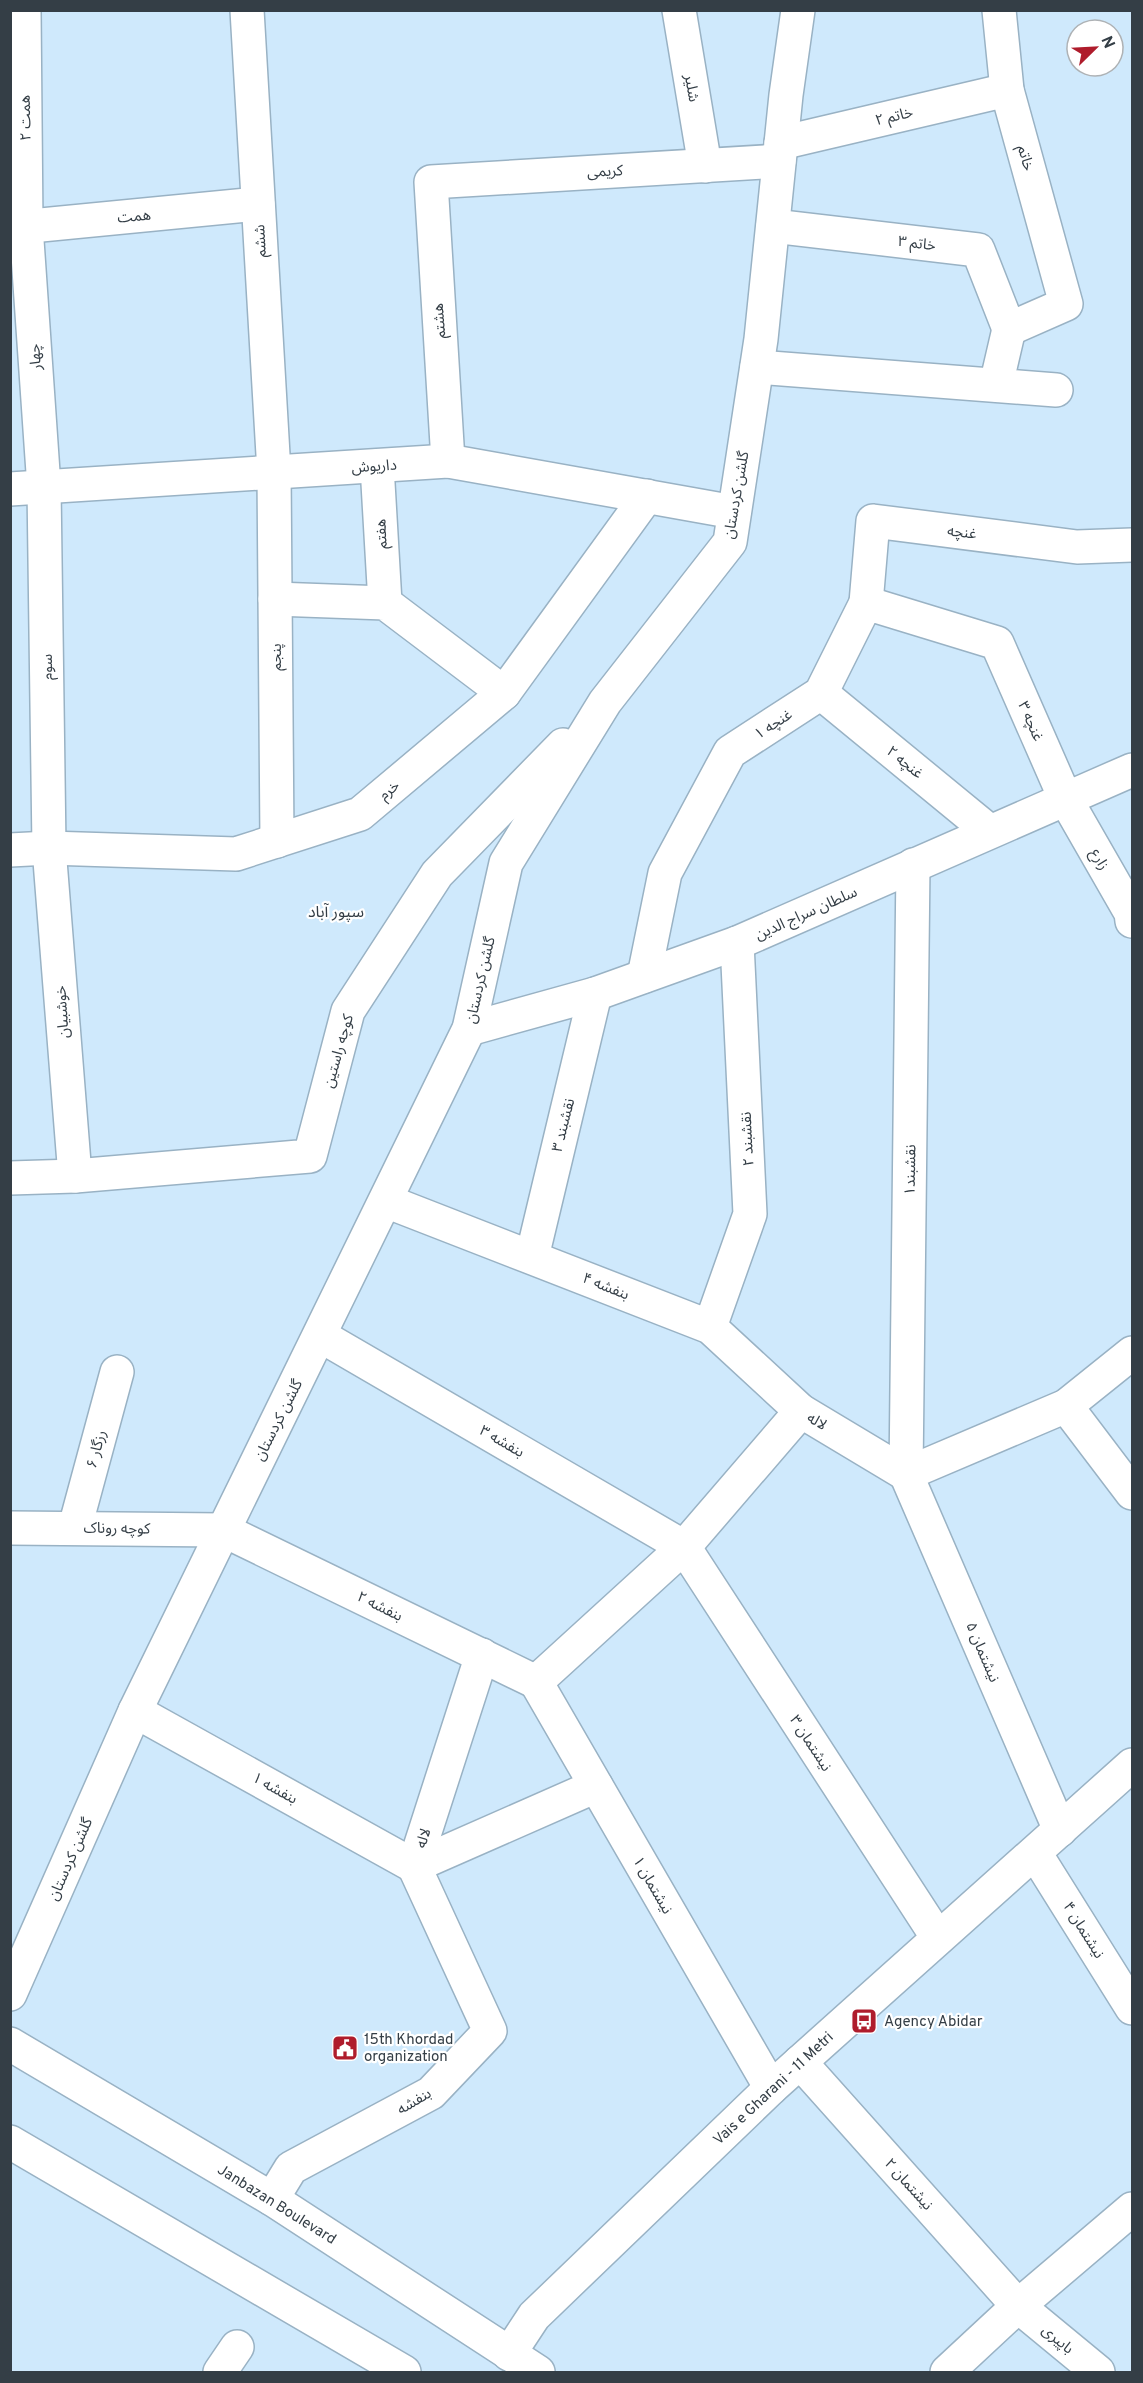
<svg xmlns="http://www.w3.org/2000/svg" width="1143" height="2383" font-family="Overpass,'Noto Sans Arabic',sans-serif">
<style>
.lines{fill:none;stroke-linecap:round;stroke-linejoin:round}
.minor-casing{stroke:#99b2c4;stroke-width:36}
.major-casing{stroke:#99b2c4;stroke-width:36}
.minor{stroke:#fff;stroke-width:33}
.major{stroke:#fff;stroke-width:33}
.labels{text-anchor:middle;stroke-width:4.5;stroke-linejoin:round;paint-order:stroke}
.street-label{font-size:15px;fill:#343e46;stroke:#fff}
.poi-label{font-size:15px;fill:#343e46;stroke:#fff;text-anchor:start}
.neighbourhood-label{font-size:16px;fill:#343e46;stroke:#fff}
</style>
<rect width="100%" height="100%" fill="#cfe9fc"/>
<g class="lines">
<defs>
<g id="minor">
<polyline points="24,10 26,226 44,487 49,848 75,1176"/>
<polyline points="247,10 274,472 277,841"/>
<polyline points="679,10 705,166"/>
<polyline points="781,143 1007,90"/>
<polyline points="773,226 978,250 1009,329 1066,304 1007,90 999,10"/>
<polyline points="10,228 258,204"/>
<polyline points="757,367 1056,390"/>
<polyline points="996,385 1009,329"/>
<polyline points="448,461 431,182 779,161"/>
<polyline points="377,466 385,603"/>
<polyline points="10,489 448,461 734,512"/>
<polyline points="275,599 385,603 504,693"/>
<polyline points="866,603 873,521 1077,547 1132,545"/>
<polyline points="821,693 989,831"/>
<polyline points="10,850 49,848 236,854 360,814 504,693 647,496"/>
<polyline points="913,865 906,1474 1060,1830"/>
<polyline points="644,976 665,873 730,752 821,693 866,603 997,643 1065,798 1131,913 1132,921"/>
<polyline points="469,1029 595,994 737,943 1132,770"/>
<polyline points="10,1178 75,1176 310,1156 348,1011 437,874 563,745"/>
<polyline points="386,1201 710,1327 801,1411 906,1474 1066,1406 1132,1353"/>
<polyline points="532,1257 595,994"/>
<polyline points="710,1327 750,1214 737,943"/>
<polyline points="321,1336 684,1547 938,1938"/>
<polyline points="1066,1406 1132,1493"/>
<polyline points="75,1527 117,1372"/>
<polyline points="10,1528 223,1530 536,1682"/>
<polyline points="536,1682 771,2088"/>
<polyline points="536,1682 684,1547 801,1411"/>
<polyline points="135,1711 414,1866"/>
<polyline points="1035,1853 1132,2008"/>
<polyline points="414,1866 482,1655"/>
<polyline points="414,1866 596,1786"/>
<polyline points="10,1994 135,1711 469,1029 506,863 605,702 730,542 761,339 786,95 798,10"/>
<polyline points="800,2062 1018,2306 1098,2372"/>
<polyline points="272,2199 291,2168 431,2093 490,2031 414,1866"/>
<polyline points="509,2354 534,2316 771,2088 1132,1765"/>
<polyline points="220,2372 237,2347"/>
<polyline points="947,2372 1018,2306 1132,2209"/>
</g>
<g id="major">
<polyline points="10,2044 272,2199 538,2372"/>
<polyline points="10,2142 404,2372"/>
</g>
</defs>
<use href="#minor" class="minor-casing"/>
<use href="#major" class="major-casing"/>
<use href="#minor" class="minor"/>
<use href="#major" class="major"/>
</g>
<defs>
<symbol id="bus-square" viewBox="-11 -11 22 22"><rect x="-9" y="-9" width="18" height="18" rx="4" fill="#af1c2c" stroke="#fff"/><path d="M-5-6H5V4H4V6H2V4H-2V6H-4V4H-5ZM-3.5-4V0h7V-4ZM-3.5 1.2v1.5H-2V1.2ZM2 1.2v1.5H3.5V1.2Z" fill="#fff"/></symbol>
<symbol id="civic-square" viewBox="-11 -11 22 22"><rect x="-9" y="-9" width="18" height="18" rx="4" fill="#af1c2c" stroke="#fff"/><path d="M-.6-6.5H3V-4.5H.6V-3L4-1V1h2V6H-6V1h2V-1L-.6-3ZM-1.2 2.5V6h2.4V2.5Z" fill="#fff"/></symbol>
</defs>
<g fill-rule="evenodd">
<use href="#bus-square" x="849" y="2006" width="30" height="30"/>
<use href="#civic-square" x="330" y="2033" width="30" height="30"/>
</g>
<g class="labels">
<g class="street-label">
<text transform="translate(692 88) rotate(80)" y="5">شلیر</text>
<text transform="translate(894 116) rotate(-13)" y="5">خاتم ۲</text>
<text transform="translate(25 118) rotate(-91)" y="5">همت ۲</text>
<text transform="translate(1026 158) rotate(75)" y="5">خاتم</text>
<text transform="translate(605 171) rotate(-3)" y="5">کریمی</text>
<text transform="translate(134 216) rotate(-5)" y="5">همت</text>
<text transform="translate(260 241) rotate(-93)" y="5">ششم</text>
<text transform="translate(917 243) rotate(7)" y="5">خاتم ۳</text>
<text transform="translate(439 321) rotate(-94)" y="5">هشتم</text>
<text transform="translate(35 357) rotate(-94)" y="5">چهار</text>
<text transform="translate(374 466) rotate(-4)" y="5">داریوش</text>
<text transform="translate(736 495) rotate(-80)" y="5">گلشن کردستان</text>
<text transform="translate(962 532) rotate(7)" y="5">غنچه</text>
<text transform="translate(381 534) rotate(-93)" y="5">هفتم</text>
<text transform="translate(276 657) rotate(-90)" y="5">پنجم</text>
<text transform="translate(47 667) rotate(-91)" y="5">سوم</text>
<text transform="translate(1031 721) rotate(66)" y="5">غنچه ۳</text>
<text transform="translate(773 724) rotate(-33)" y="5">غنچه ۱</text>
<text transform="translate(905 762) rotate(39)" y="5">غنچه ۲</text>
<text transform="translate(389 790) rotate(-40)" y="5">خرم</text>
<text transform="translate(1100 859) rotate(60)" y="5">زارع</text>
<text transform="translate(806 913) rotate(-24)" y="5">سلطان سراج الدین</text>
<text transform="translate(480 980) rotate(-77)" y="5">گلشن کردستان</text>
<text transform="translate(62 1012) rotate(-94)" y="5">خوشبیان</text>
<text transform="translate(338 1051) rotate(-74)" y="5">کوچه راستین</text>
<text transform="translate(563 1125) rotate(-76)" y="5">نقشبند ۳</text>
<text transform="translate(747 1139) rotate(-93)" y="5">نقشبند ۲</text>
<text transform="translate(910 1170) rotate(-89)" y="5">نقشبند۱</text>
<text transform="translate(606 1286) rotate(22)" y="5">بنفشه ۴</text>
<text transform="translate(278 1420) rotate(-63)" y="5">گلشن کردستان</text>
<text transform="translate(817 1421) rotate(31)" y="5">لاله</text>
<text transform="translate(502 1441) rotate(30)" y="5">بنفشه ۳</text>
<text transform="translate(96 1449) rotate(-75)" y="5">رزگار ۶</text>
<text transform="translate(117 1528) rotate(1)" y="5">کوچه روناک</text>
<text transform="translate(380 1606) rotate(26)" y="5">بنفشه ۲</text>
<text transform="translate(983 1652) rotate(67)" y="5">نیشتمان ۵</text>
<text transform="translate(811 1743) rotate(57)" y="5">نیشتمان ۳</text>
<text transform="translate(275 1788) rotate(29)" y="5">بنفشه ۱</text>
<text transform="translate(423 1838) rotate(-72)" y="5">لاله</text>
<text transform="translate(70 1859) rotate(-66)" y="5">گلشن کردستان</text>
<text transform="translate(653 1885) rotate(60)" y="5">نیشتمان ۱</text>
<text transform="translate(1084 1930) rotate(58)" y="5">نیشتمان ۴</text>
<text transform="translate(773 2088) rotate(-43)" y="5">Vais e Gharani - 11 Metri</text>
<text transform="translate(414 2101) rotate(-31)" y="5">بنفشه</text>
<text transform="translate(909 2184) rotate(48)" y="5">۲ نیشتمان</text>
<text transform="translate(277 2204) rotate(32)" y="5">Janbazan Boulevard</text>
<text transform="translate(1058 2339) rotate(40)" y="5">باپیری</text>
</g>
<g class="poi-label">
<text x="884" y="2026">Agency Abidar</text>
<text x="364" y="2044">15th Khordad<tspan x="364" dy="17">organization</tspan></text>
</g>
<g class="neighbourhood-label">
<text x="336" y="917">سپور آباد</text>
</g>
</g>
<rect width="1143" height="2383" fill="none" stroke="#343e46" stroke-width="24"/>
<g transform="translate(1095 48) rotate(66)"><circle r="28" fill="#ffffff" stroke="#aeb2b5" stroke-width="1.5"/>
<path d="M0-4.5L10 22L0 15L-10 22Z" fill="#af1c2c"/>
<text y="-9" font-size="16" font-weight="bold" text-anchor="middle" fill="#343e46">N</text>
</g>
</svg>
